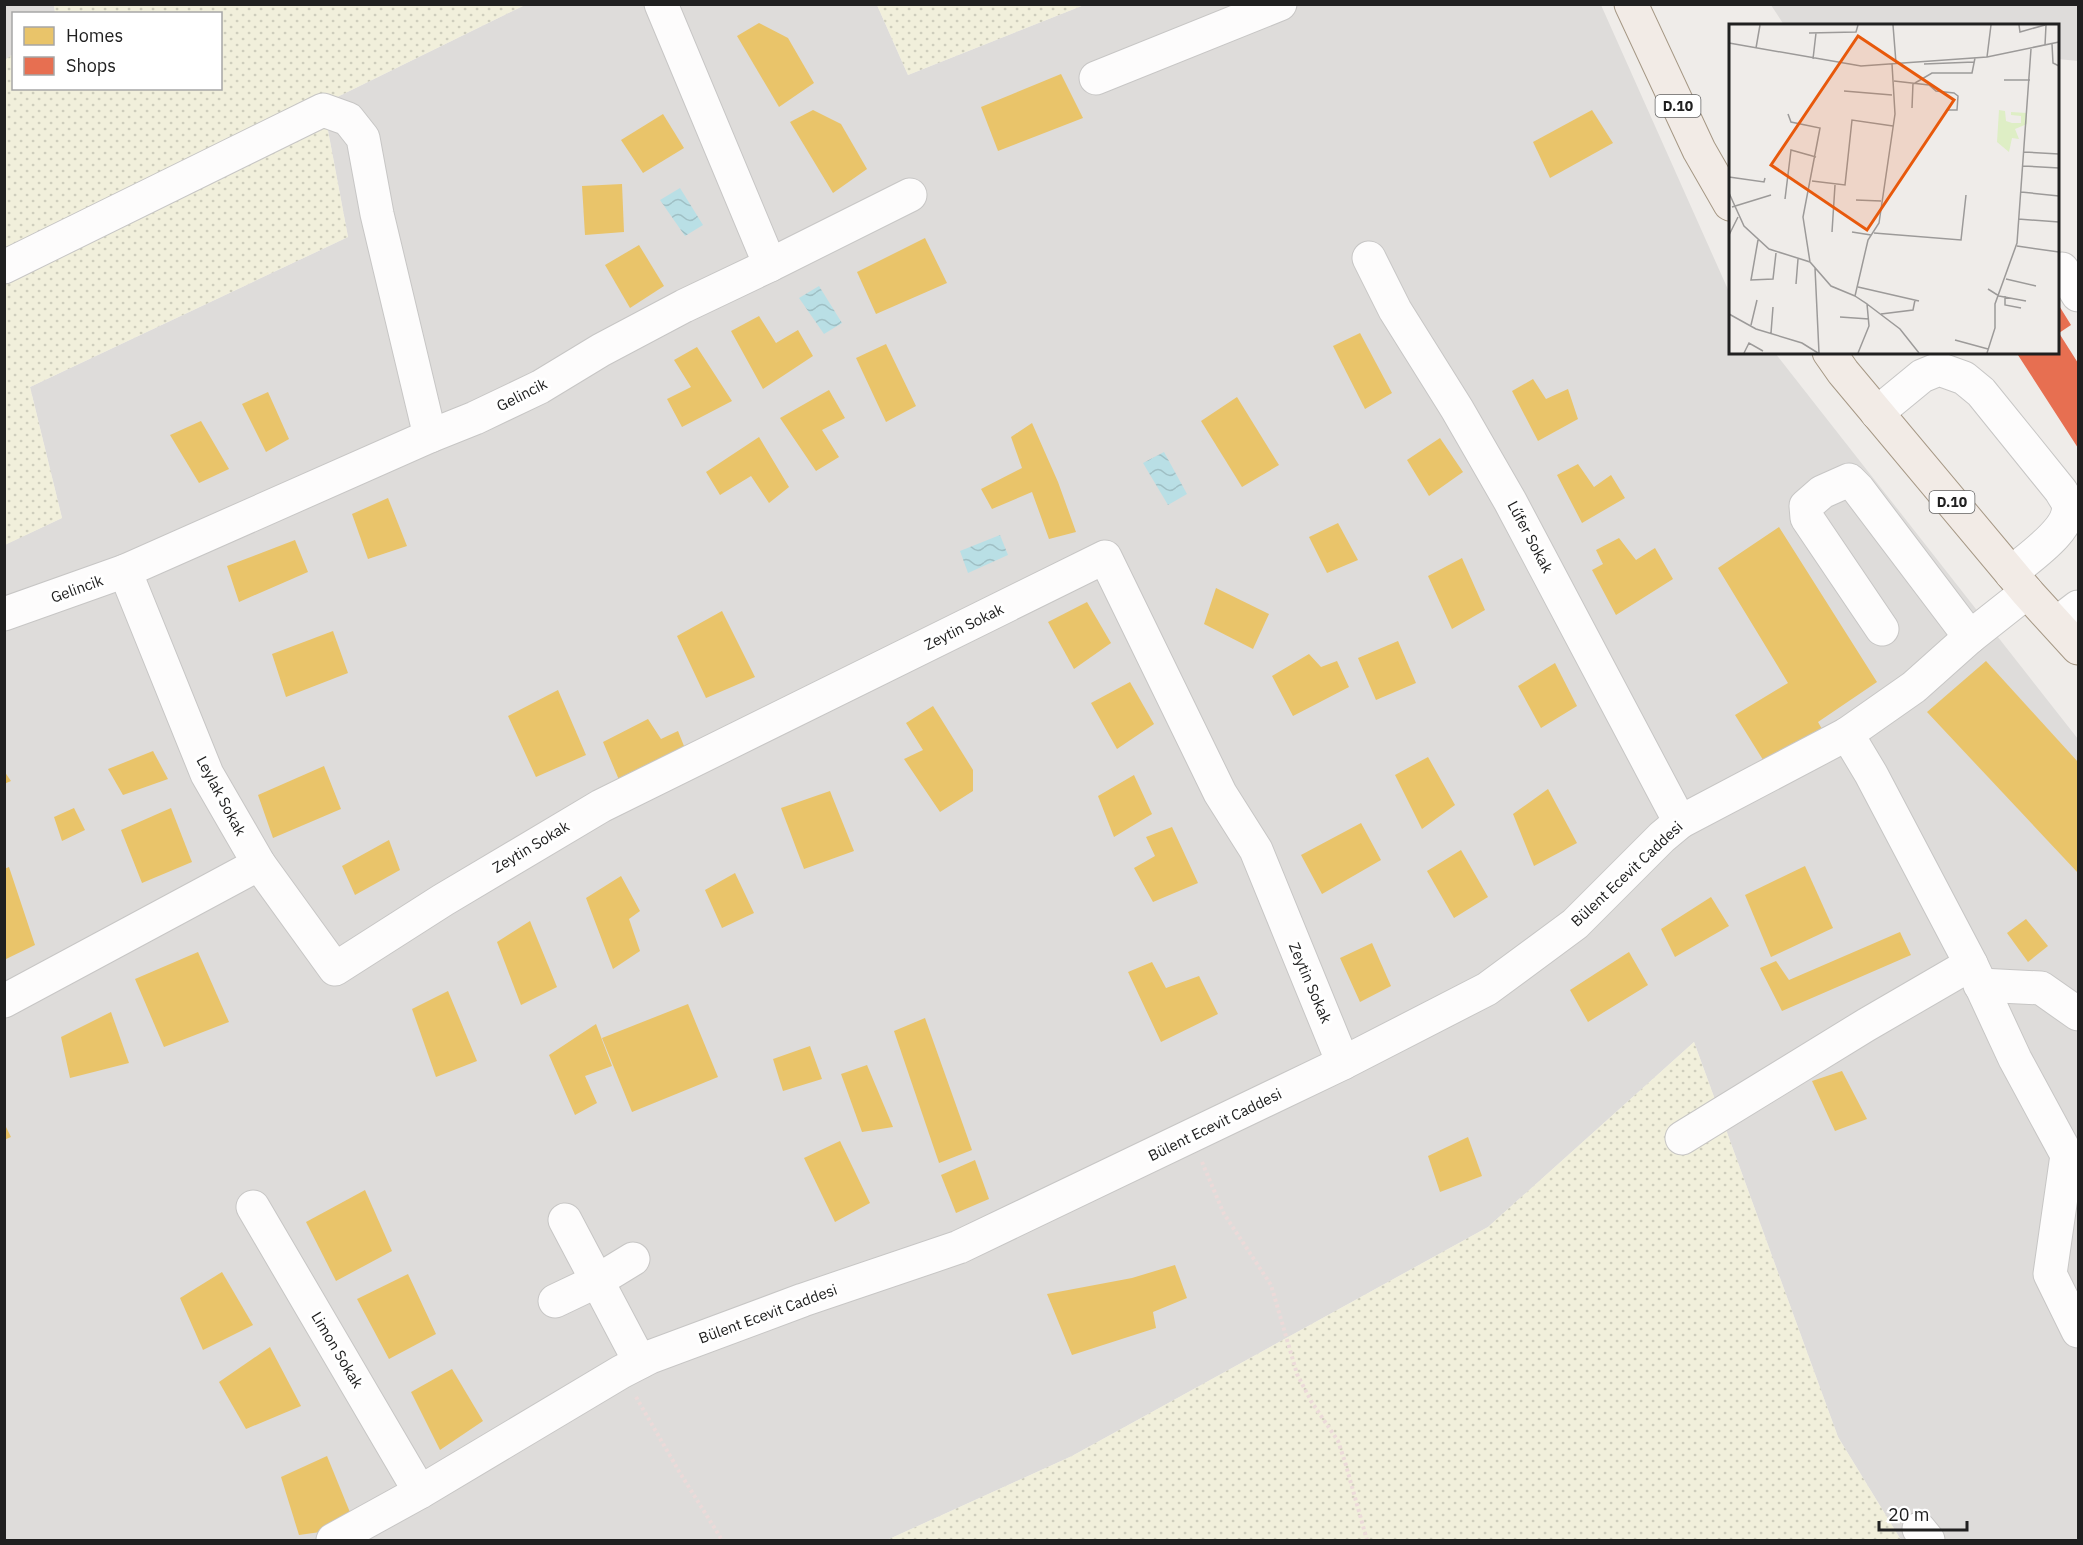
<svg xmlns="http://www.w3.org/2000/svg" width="2083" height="1545" font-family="'IBM Plex Sans',sans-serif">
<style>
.residential{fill:#dedcda}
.farmland{fill:url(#farmland-dots)}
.water{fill:url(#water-waves)}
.homes{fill:#e9c46a}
.shops{fill:#e76f51}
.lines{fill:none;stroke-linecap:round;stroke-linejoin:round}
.minor-casing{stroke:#c7c6c5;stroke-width:35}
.major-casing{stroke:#a69885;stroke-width:35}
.path{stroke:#ecdad9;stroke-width:4;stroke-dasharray:3 3;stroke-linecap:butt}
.minor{stroke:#fdfcfc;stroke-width:33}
.major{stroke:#f2ebe6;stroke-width:33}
.labels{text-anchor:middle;stroke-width:6;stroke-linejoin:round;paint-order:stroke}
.shield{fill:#fff;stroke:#636363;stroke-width:1.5}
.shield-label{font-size:14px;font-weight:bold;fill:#202020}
.street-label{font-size:15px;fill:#202020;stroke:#fff}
.inset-road{fill:none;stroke:#9c9a99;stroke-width:1.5}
.view{fill:#e8590c;fill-opacity:0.15;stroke:#e8590c;stroke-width:3}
.inset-edge{fill:none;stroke:#202020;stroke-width:3}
</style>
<defs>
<pattern id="farmland-dots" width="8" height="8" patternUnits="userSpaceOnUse" patternTransform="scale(1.5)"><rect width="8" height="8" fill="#f1efdb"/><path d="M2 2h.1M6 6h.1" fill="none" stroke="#cecdbc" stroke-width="1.8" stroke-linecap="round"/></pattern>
<pattern id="water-waves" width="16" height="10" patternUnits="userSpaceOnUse" patternTransform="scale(1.5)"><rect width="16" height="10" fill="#b9dfe5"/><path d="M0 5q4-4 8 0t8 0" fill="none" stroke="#9fbfc4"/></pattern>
</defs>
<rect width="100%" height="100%" fill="#efece9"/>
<g class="residential">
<polygon points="5,5 54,5 55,13 14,14 13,54 5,60"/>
<polygon points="525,5 877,5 908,75 1084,5 1601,5 1730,294 1730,352 1775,353 2078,739 2078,1540 1901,1540 1838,1437 1694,1042 1488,1227 1072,1456 887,1540 5,1540 4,545 62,518 30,387 348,237 323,104"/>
<polygon points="1771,5 2078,5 2078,61 2058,59 2058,26 1784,25"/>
</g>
<g class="farmland">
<polygon points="54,5 525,5 323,104 348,237 30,387 62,518 5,545 5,60 13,54 14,88 220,88 220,14 55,13"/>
<polygon points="877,5 1084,5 908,75"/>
<polygon points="1694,1042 1838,1437 1901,1540 887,1540 1072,1456 1488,1227"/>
</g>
<g class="water">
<polygon points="680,188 703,225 685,236 660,200"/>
<polygon points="819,286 842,323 824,334 799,298"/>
<polygon points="1164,452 1187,494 1168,505 1143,463"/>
<polygon points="1000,535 1008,555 968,573 960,551"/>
</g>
<g class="homes">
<polygon points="759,23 788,38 814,83 779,107 737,36"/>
<polygon points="1061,74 1083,118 998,151 981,107"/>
<polygon points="813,110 841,124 867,169 833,193 790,122"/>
<polygon points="1592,110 1613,143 1550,178 1533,142"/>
<polygon points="663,114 684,148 643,173 621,140"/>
<polygon points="622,184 624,232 585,235 582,186"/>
<polygon points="925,238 947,283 876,314 857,272"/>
<polygon points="639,245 664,286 630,308 605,265"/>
<polygon points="759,316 776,343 798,330 813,356 763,389 731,331"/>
<polygon points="1360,333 1392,393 1365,409 1333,346"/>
<polygon points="886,344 916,406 886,422 856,358"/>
<polygon points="697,347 732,401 682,427 667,399 691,387 674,360"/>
<polygon points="1533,379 1546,399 1568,389 1578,419 1538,441 1512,391"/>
<polygon points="829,390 845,418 822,430 839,457 816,471 780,418"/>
<polygon points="268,392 289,439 266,452 242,404"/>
<polygon points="1237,397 1279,465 1242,487 1201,421"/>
<polygon points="201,421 229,469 199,483 170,435"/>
<polygon points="1032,423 1058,482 1076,532 1049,539 1032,492 992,509 981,489 1022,468 1011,437"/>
<polygon points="759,437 789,487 769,503 751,476 720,495 706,472"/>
<polygon points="1440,438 1463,472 1429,496 1407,460"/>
<polygon points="1578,464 1594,487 1611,475 1625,498 1582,523 1557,475"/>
<polygon points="388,498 407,546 368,559 352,514"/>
<polygon points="1338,523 1358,560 1327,573 1309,537"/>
<polygon points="1779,527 1877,682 1818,722 1822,729 1765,763 1735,715 1788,683 1718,568"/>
<polygon points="1619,538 1636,560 1655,548 1673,579 1616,615 1592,570 1603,564 1596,550"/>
<polygon points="295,540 308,572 239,602 227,566"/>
<polygon points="1462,558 1485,610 1452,629 1428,576"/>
<polygon points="1216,588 1269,614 1253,649 1204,624"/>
<polygon points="1087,602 1111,643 1074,669 1048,622"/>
<polygon points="722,611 755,677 706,698 677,636"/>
<polygon points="333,631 348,673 286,697 272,654"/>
<polygon points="1398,641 1416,683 1376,700 1358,658"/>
<polygon points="1309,654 1321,667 1337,661 1349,687 1293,716 1272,676"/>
<polygon points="1986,661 2078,762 2078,873 1927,712"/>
<polygon points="1555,663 1577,706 1541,728 1518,686"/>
<polygon points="1130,682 1154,724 1117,749 1091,703"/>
<polygon points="558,690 586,755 536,777 508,716"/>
<polygon points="933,706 973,770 973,791 940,812 904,759 923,750 906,723"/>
<polygon points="648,719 661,739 678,731 690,761 625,794 603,742"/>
<polygon points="153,751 168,779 123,795 108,769"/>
<polygon points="1428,757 1455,805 1422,829 1395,775"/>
<polygon points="324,766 341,809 273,838 258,795"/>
<polygon points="4,771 11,781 4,784"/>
<polygon points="1134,775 1152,814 1114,837 1098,796"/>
<polygon points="1548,789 1577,843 1534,866 1513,814"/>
<polygon points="830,791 854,851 804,869 781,808"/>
<polygon points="74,808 85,830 62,841 54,817"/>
<polygon points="171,808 192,862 142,883 121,830"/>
<polygon points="1361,823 1381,860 1322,894 1301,855"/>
<polygon points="1172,827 1198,883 1153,902 1134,868 1155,856 1146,837"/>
<polygon points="389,840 400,870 355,895 342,866"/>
<polygon points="1461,850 1488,897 1454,918 1427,871"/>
<polygon points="1805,866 1833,928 1771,957 1745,895"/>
<polygon points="9,867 35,945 4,960 4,869"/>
<polygon points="735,873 754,913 722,928 705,890"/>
<polygon points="621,876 640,911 629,919 640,951 613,969 586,898"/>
<polygon points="1711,897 1729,926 1675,957 1661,929"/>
<polygon points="2026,919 2048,946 2028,962 2007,933"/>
<polygon points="530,921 557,987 521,1005 497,942"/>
<polygon points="1900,932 1911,955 1782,1011 1760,968 1776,961 1789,980"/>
<polygon points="1372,943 1391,986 1360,1002 1340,958"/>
<polygon points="198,952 229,1022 164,1047 135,979"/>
<polygon points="1629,952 1648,985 1588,1022 1570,990"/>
<polygon points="1152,962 1166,988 1199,976 1218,1014 1161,1042 1128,972"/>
<polygon points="448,991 477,1061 436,1077 412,1009"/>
<polygon points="688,1004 718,1077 632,1112 602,1038"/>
<polygon points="111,1012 129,1063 70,1078 61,1037"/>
<polygon points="925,1018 972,1150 939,1163 894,1031"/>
<polygon points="596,1024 612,1066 585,1076 597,1103 575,1115 549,1055"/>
<polygon points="810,1046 822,1079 783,1091 773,1059"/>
<polygon points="867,1065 893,1127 862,1132 841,1074"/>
<polygon points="1842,1071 1867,1119 1835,1131 1812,1081"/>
<polygon points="4,1123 11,1137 4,1140"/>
<polygon points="1468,1137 1482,1176 1440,1192 1428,1156"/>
<polygon points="840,1141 870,1203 835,1222 804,1158"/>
<polygon points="975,1160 989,1199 956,1213 941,1175"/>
<polygon points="365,1190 392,1251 336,1281 306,1222"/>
<polygon points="1175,1265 1187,1298 1153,1312 1156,1328 1072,1355 1047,1294 1132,1278"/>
<polygon points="222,1272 253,1325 203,1350 180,1298"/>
<polygon points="408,1274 436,1334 389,1359 357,1299"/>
<polygon points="270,1347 301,1406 246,1429 219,1382"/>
<polygon points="452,1369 483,1421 440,1450 411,1392"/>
<polygon points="327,1456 356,1527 299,1535 281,1477"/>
</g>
<polygon class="shops" points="2058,304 2071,325 2059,333 2078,363 2078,448 2016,352 2058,352"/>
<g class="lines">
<defs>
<g id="minor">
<polyline points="1096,78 1280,4"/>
<polyline points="1369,258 1395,310 1457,409 1510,501 1680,822"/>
<polyline points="770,265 910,195"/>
<polyline points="4,267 323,110 348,119 363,138 377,214 430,436"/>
<polyline points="2062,269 2078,295"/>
<path d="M1877,413l45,-37 17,-7 25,9 17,14 80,99c2,4 6,9 7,13 5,25 -40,54 -57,69"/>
<polyline points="125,571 207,774 259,864 335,969 443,900 601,806 1105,557 1220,793 1256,850 1343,1063"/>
<polyline points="4,614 125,571 430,436 475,418 540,387 601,350 684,306 770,265 661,4"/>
<polyline points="2057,623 2078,607"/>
<polyline points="1882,629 1807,518 1806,506 1822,492 1849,480 1858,489 1970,637"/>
<polyline points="1847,734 1871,774 1971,964 2015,1059 2067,1155 2050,1274 2078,1331"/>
<polyline points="1980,985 2041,988 2078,1014"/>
<polyline points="4,1001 259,864"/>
<polyline points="1682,1138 1866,1025 1971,964"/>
<polyline points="253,1207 420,1492"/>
<polyline points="565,1220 640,1362"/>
<polyline points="555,1301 597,1281 633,1259"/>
<polyline points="1919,1529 1928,1540"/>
<polyline points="333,1540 420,1492 621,1372 650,1357 803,1300 959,1247 1343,1063 1487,989 1575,924 1662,837 1680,822 1847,734 1914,687 1970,637 2027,592"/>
</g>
<g id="major">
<polyline points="1631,4 1699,150 1730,204"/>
<polyline points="1829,352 1843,372 2027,592 2078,648"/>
</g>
</defs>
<use href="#minor" class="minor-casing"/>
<use href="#major" class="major-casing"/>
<g class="path">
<polyline points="1202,1162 1224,1214 1271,1285 1297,1374 1311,1401 1338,1441 1345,1462 1367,1540"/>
<polyline points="636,1397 680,1473 722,1540"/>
</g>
<use href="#minor" class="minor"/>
<use href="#major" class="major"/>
</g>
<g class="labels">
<g class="shield">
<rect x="1655.5" y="95" width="45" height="22" rx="4.5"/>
<rect x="1929.5" y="491" width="45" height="22" rx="4.5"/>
</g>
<g class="shield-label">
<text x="1678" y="111">D.10</text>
<text x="1952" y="507">D.10</text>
</g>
<g class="street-label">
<text transform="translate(522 395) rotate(-27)" y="5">Gelincik</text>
<text transform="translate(1530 537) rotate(62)" y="5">Lűfer Sokak</text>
<text transform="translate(77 589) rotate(-20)" y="5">Gelincik</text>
<text transform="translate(964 627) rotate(-26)" y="5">Zeytin Sokak</text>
<text transform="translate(221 796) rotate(62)" y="5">Leylak Sokak</text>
<text transform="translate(531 847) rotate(-31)" y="5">Zeytin Sokak</text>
<text transform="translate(1627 874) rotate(-43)" y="5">Bülent Ecevit Caddesi</text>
<text transform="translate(1310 983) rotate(67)" y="5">Zeytin Sokak</text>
<text transform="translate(1215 1125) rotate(-26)" y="5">Bülent Ecevit Caddesi</text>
<text transform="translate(768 1314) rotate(-20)" y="5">Bülent Ecevit Caddesi</text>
<text transform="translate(337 1350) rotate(59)" y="5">Limon Sokak</text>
</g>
</g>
<g transform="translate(1729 24)">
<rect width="330" height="330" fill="#efece9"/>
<path d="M270,86l6,1 1,10 6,2h9v-7l-10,-1v-3l16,1v11l-12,5 4,10 -7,-1 -3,14 -12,-10z" fill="#deeec5"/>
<path class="inset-road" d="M164,1l3,38M290,1l1,7 25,-7M80,9l47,-1 2,-7M0,19l132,23 126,-9 72,-15M323,20l1,19 6,3M316,21l1,-20M27,24l4,-23M258,33l4,-32M84,35l3,-26M195,40l50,-2M275,56h26M165,57l35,4 7,6 18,2 4,3 -1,14h-11M186,59l17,-10h40l3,-15M115,67l48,4M183,84l1,-25M59,90l3,8 29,6 -17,89 7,45M295,128l35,2M294,142l36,2M0,153l35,5 1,-4M83,157l33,4 7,-65 41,6M292,168l38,4M0,169l15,33 25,23 41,13 21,24 24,10M56,175l6,-49 25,7M127,176l25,1M3,183l39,-12M289,195l41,3M103,208l3,-47M123,208l19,3M145,209l87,7 5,-45M0,211l9,-18M29,216l-7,40 22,-1 3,-26M288,222l42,6M86,244l4,85M277,255l30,7M67,260l2,-25M129,263l61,14M259,265l11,7 27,5M276,272v9l16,3M138,280l33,25 19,24M0,290l27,15 46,14 16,10M152,290l32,-4 2,-10M111,293l29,2M22,301l6,-25M42,309l2,-26M226,316l33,9M15,329l5,-10 14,8M129,329l11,-27 -2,-22 -12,-8 13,-56 11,-17 16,-109 -3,-50M258,329l8,-25v-24l22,-61 14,-194"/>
<path class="view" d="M129,12l96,64 -87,130 -96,-65z"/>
<rect width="330" height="330" class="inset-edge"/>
</g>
<rect width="2083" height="1545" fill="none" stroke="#202020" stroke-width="12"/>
<rect x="12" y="12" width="210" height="78" fill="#ffffff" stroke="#a6a6a6" stroke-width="1.5"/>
<rect x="24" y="27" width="30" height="18" fill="#e9c46a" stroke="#a6a6a6" stroke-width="1.5"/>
<text x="66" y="42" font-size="18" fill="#202020">Homes</text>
<rect x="24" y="57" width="30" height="18" fill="#e76f51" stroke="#a6a6a6" stroke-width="1.5"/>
<text x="66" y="72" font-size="18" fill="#202020">Shops</text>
<path d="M1879 1521v9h88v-9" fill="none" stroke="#202020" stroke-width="3"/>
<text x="1888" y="1521" font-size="18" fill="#202020" stroke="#ffffff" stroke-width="4.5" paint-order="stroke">20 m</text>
</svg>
